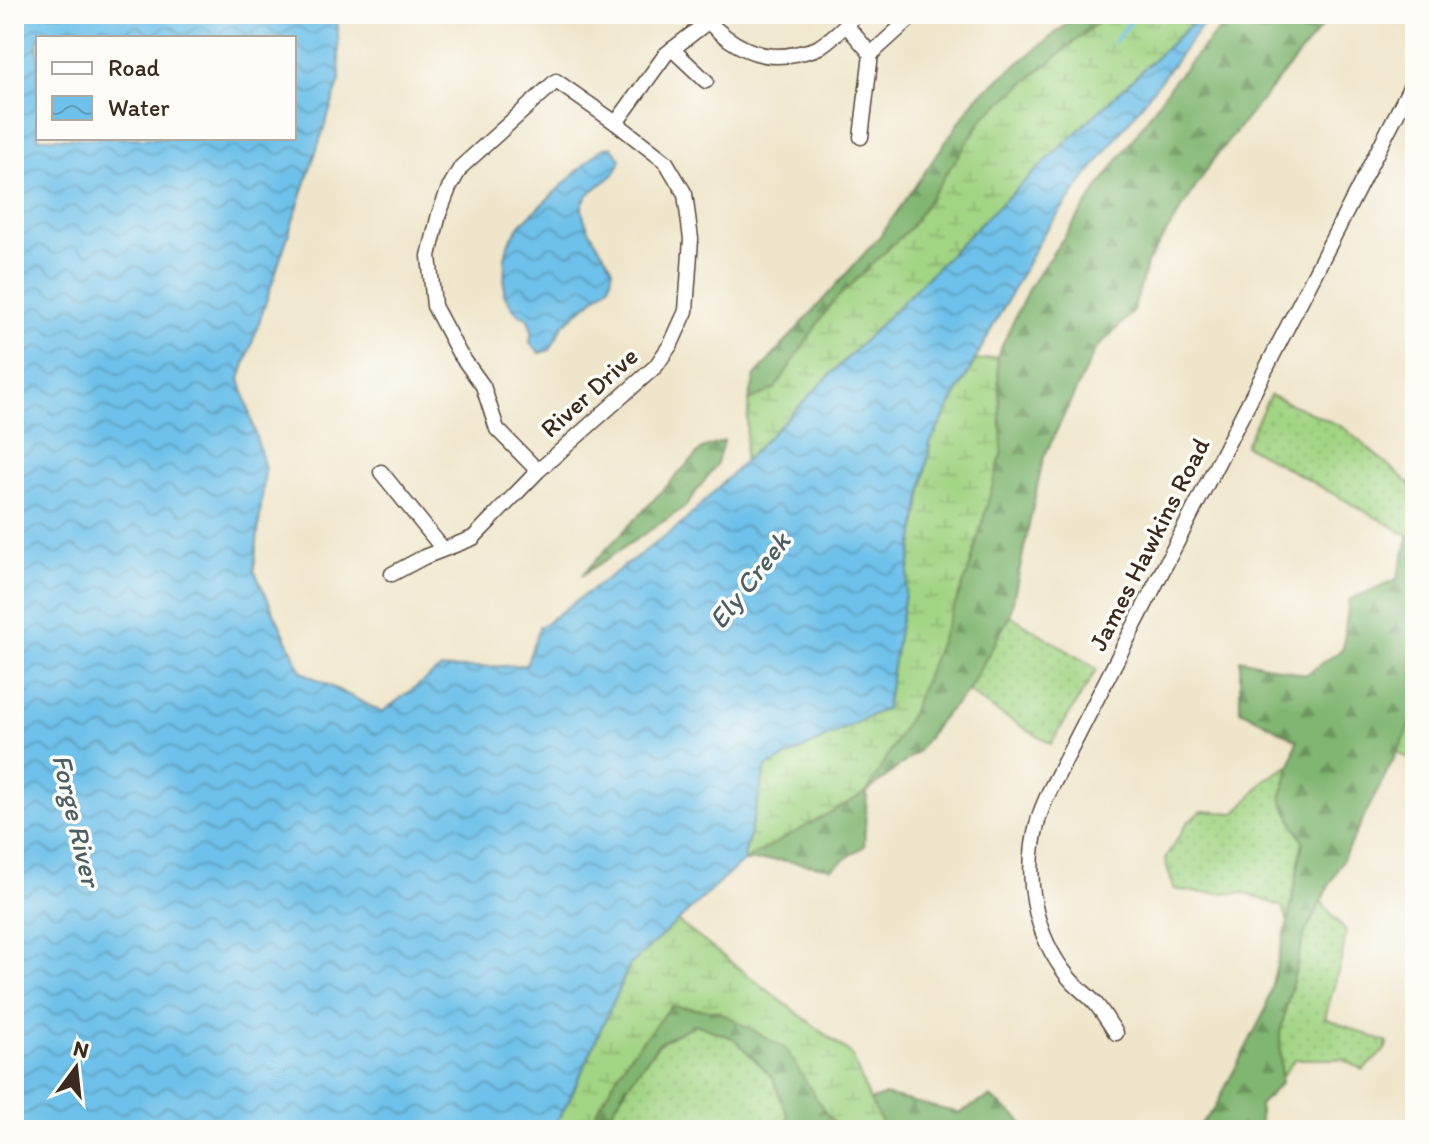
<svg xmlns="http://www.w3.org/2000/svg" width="1429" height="1144" font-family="Itim,sans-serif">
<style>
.grass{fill:url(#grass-dots);stroke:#6e7f50;stroke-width:2}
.forest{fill:url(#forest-firs);stroke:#5e7048;stroke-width:2}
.wetland{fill:url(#wetland-marsh);stroke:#6e7f50;stroke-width:2}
.water{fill:url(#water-waves);stroke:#547684;stroke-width:2;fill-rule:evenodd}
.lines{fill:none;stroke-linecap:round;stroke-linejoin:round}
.stream{stroke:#6ec1ea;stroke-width:4}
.street-casing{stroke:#564638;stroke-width:17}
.street{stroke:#fff;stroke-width:14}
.labels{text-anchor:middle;stroke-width:7;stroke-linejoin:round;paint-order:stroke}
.street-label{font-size:26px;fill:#3b2a1e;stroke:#fdfcf7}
.water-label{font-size:28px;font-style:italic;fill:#4d5f65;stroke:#fdfcf7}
</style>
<defs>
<pattern id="grass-dots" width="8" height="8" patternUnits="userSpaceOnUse" patternTransform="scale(2)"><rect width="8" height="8" fill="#a1d483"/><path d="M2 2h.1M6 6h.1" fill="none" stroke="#8cb671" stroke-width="1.8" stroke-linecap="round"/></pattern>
<pattern id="forest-firs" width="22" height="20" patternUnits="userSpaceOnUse" patternTransform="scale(2)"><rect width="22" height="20" fill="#80b671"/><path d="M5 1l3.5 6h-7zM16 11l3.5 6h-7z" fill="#6a945c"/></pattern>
<pattern id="wetland-marsh" width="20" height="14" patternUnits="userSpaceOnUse" patternTransform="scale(2)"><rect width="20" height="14" fill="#a1d483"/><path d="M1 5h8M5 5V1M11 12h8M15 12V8" fill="none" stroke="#8cb671"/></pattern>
<pattern id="water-waves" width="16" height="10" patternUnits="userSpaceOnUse" patternTransform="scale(2)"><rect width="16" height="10" fill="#6ec1ea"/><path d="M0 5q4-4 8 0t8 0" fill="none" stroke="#5c9dbd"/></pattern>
</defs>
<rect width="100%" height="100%" fill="#fdfcf7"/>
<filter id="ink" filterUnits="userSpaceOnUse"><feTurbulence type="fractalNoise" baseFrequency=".0125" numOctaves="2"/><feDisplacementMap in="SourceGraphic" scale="16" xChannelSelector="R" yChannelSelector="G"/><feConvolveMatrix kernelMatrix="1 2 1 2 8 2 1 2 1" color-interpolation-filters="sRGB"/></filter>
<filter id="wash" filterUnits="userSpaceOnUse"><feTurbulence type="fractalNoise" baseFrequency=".006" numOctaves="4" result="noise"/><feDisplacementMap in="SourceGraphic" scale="32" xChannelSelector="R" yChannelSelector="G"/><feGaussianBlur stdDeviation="1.8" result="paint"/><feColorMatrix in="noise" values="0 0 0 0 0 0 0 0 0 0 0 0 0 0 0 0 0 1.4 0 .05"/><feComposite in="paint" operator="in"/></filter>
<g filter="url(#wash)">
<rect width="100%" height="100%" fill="#efe5ca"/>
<g class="grass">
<polygon points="1270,395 1343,427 1415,488 1415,539 1245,445"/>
<polygon points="1010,615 1097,669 1051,744 989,707 968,691"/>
<polygon points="1415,717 1415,762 1397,752"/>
<polygon points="1290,765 1281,799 1303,841 1288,922 1283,907 1245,893 1204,893 1174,889 1165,859 1187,823 1202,811 1236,813 1266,779"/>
<polygon points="1321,901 1346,932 1342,957 1325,1018 1388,1043 1384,1051 1363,1070 1343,1059 1295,1059 1281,1077 1280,1033 1304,935"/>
<polygon points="695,1024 735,1039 772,1077 789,1115 785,1130 605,1130 610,1114 632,1079 660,1043"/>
</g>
<g class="forest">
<polygon points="1079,14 1108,14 985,116 910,228 831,304 775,389 749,401 755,376 880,236 977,97"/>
<polygon points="1233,14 1332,14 1215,157 1147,263 1133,312 1095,350 1043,459 1010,615 968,691 941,719 917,752 867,792 864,846 832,868 780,860 743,861 867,792 911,713 969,570 1002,451 997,357 1029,287 1174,80"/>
<polygon points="724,441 716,465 685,507 581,576 702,449"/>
<polygon points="1409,536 1415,540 1415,717 1304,935 1280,1033 1281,1083 1260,1105 1260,1130 1195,1130 1213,1111 1265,1011 1288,922 1303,841 1281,799 1297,740 1240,710 1240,659 1305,675 1343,649 1349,600 1397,579"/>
<polygon points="671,1006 718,1011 786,1048 827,1115 842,1130 785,1130 788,1115 772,1077 735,1039 695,1024 659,1043 632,1079 610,1114 605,1130 585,1130 627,1059"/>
<polygon points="885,1095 959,1113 990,1097 1019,1119 1027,1130 886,1130 870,1101"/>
</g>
<g class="wetland">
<polygon points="1108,14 1202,14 987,217 744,462 749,401 775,389 831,304 910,228 985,116"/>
<polygon points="997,357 1002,451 969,569 911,713 867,792 743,861 766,767 886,708 930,443 975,361"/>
<polygon points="677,921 851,1054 870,1101 886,1130 842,1130 827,1115 785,1048 718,1011 671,1006 627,1059 585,1130 552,1130 570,1098 629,966"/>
</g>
<g class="water">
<path d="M14,14h323l3,66 -100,299 25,90 -11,101 48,102 80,40 58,-43 86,-4 13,-37 143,-104 305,-307 215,-203h9l-168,220 -113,209 -44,265 -120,59 -23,94 -114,105 -59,132 -18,32h-538zM38,38h256v100h-256z"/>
<path d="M611,146l10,13c-5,17 -10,18 -24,28 -7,5 -14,11 -15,20 -1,16 23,47 31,62l-4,17 -46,39 -13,25 -10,3 -10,-10 2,-12 -4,-12 -12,-7 -12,-18 1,-36 4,-16 12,-18 79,-74z"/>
</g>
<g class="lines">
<polyline class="stream" points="1114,42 1137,14"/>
</g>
</g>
<g filter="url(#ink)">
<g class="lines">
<defs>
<g id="street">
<path d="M701,14c24,27 56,49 94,40 8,-2 17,-3 24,-7 14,-9 27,-22 38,-33"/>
<polyline points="846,25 871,54 861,137"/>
<polyline points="672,49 706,81"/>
<polyline points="871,54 915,14"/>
<polyline points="616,123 666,54 718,14"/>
<polyline points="381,472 443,549"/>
<polyline points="392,574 424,557 473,538 538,471 656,366 671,344 686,311 691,239 685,194 666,162 616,123 556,81 461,167 449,188 439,214 429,256 434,306 459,353 483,386 497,429 538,471"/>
<path d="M1116,1033c-7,-10 -13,-21 -21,-30 -8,-9 -19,-16 -26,-25 -36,-44 -46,-103 -31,-157 2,-10 7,-19 11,-29l366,-714"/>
</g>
</defs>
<use href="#street" class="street-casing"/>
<use href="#street" class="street"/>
</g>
</g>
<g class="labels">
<g class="street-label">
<text transform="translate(589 392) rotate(-42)" y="9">River Drive</text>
<text transform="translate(1149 544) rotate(-63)" y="9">James Hawkins Road</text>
</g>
<g class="water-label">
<text transform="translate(749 580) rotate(-52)" y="10">Ely Creek</text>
<text transform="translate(77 820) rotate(77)" y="10">Forge River</text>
</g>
</g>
<rect width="1429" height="1144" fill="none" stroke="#fdfcf7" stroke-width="48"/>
<rect x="36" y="36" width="260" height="104" fill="#fdfcf7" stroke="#afa8a0" stroke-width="2"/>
<rect x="52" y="62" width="40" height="12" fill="#ffffff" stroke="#afa8a0" stroke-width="2"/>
<text x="108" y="76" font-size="24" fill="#3b2a1e">Road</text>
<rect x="52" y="96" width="40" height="24" fill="url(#water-waves)" stroke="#afa8a0" stroke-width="2"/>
<text x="108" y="116" font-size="24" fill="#3b2a1e">Water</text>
<g transform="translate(76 1068) rotate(15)" stroke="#fdfcf7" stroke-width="6" paint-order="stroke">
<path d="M0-6L14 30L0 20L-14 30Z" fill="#3b2a1e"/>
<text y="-12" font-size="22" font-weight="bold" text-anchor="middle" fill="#3b2a1e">N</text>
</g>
</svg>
